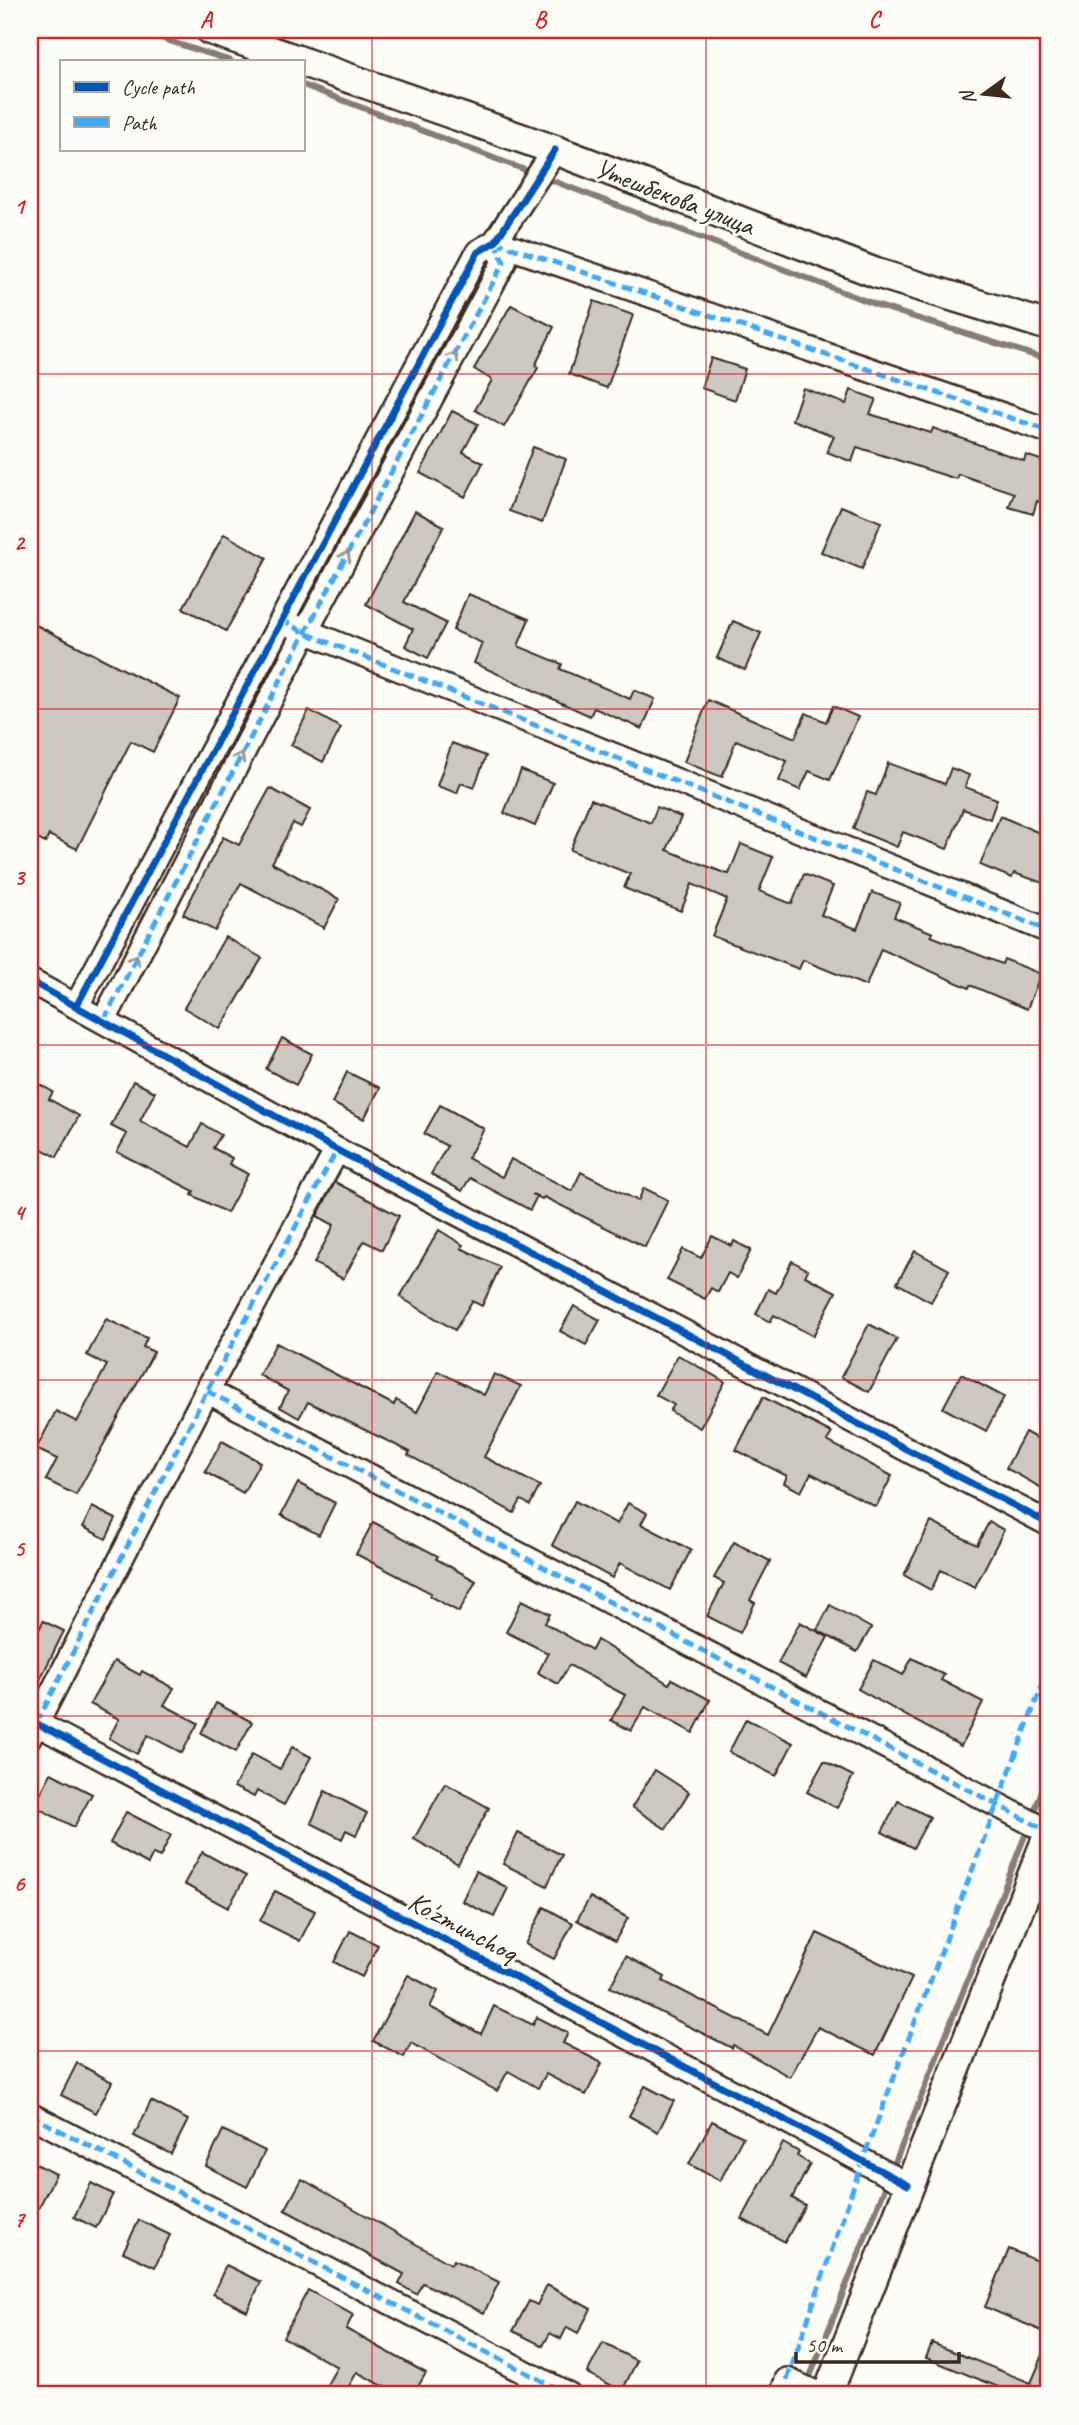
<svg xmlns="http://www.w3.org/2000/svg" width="1079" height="2425" font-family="Caveat,sans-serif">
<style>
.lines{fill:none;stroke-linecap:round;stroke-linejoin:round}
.stream{stroke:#887d74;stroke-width:6}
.building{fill:#cdc8c2;stroke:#3b2a1e;stroke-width:2}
.minor-casing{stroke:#3b2a1e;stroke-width:28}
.major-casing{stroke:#3b2a1e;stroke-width:33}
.minor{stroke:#fdfcf7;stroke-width:23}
.major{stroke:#fdfcf7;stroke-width:28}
.quiet{stroke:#3fa9f5;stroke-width:5;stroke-dasharray:10 5;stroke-linecap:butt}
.cycleway-casing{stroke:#fdfcf7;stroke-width:11}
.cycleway{stroke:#0057b8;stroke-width:7}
.oneway{stroke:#9c938a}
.grid{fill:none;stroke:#d62828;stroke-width:2;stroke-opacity:0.55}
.labels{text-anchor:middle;stroke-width:6;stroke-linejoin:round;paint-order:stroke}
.street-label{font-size:28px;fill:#3b2a1e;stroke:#fdfcf7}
.neatline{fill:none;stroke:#d62828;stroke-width:2.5}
.grid-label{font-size:23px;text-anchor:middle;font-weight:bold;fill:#d62828}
</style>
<rect width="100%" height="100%" fill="#fdfcf7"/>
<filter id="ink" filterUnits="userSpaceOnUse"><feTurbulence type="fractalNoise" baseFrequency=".0143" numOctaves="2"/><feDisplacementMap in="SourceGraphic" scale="14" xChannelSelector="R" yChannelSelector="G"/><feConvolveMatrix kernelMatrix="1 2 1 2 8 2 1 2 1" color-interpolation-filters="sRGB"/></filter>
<g filter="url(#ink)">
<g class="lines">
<g class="stream">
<polyline points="135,30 231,61"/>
<polyline points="303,85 533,173"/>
<polyline points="543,177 882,307 1049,360"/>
<polyline points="1032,1818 1049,1771"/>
<polyline points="807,2384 1028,1828"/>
</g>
</g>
<g class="building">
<polygon points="594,301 633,315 607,388 569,374"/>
<polygon points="511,305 554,327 535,366 538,368 504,427 475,410 492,380 474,369"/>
<polygon points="711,358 745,369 735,400 701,388"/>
<polygon points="803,388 846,404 851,390 876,399 870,414 931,433 933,428 1024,461 1026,455 1049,463 1049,505 1037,501 1033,514 1009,507 1014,493 958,474 956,479 857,447 852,462 827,452 834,436 792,420"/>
<polygon points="452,411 478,424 463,452 483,463 465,497 420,473"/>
<polygon points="533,447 566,459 542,523 509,511"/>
<polygon points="841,506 881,522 862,569 821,552"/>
<polygon points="415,511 444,526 404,602 446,623 428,658 405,646 413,629 366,604"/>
<polygon points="224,534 267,558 226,631 183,608"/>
<polygon points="468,594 529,619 518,646 562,664 560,669 630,699 634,690 655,699 642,729 594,708 590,716 474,663 482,643 453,630"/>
<polygon points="733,621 761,633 745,670 717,658"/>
<polygon points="34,624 180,698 153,752 131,741 77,849 49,835 45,843 30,835 30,634"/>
<polygon points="708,700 795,738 806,713 826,722 833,706 858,717 830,780 809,771 800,790 779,781 787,761 736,740 722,777 684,762"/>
<polygon points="309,710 341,728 323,762 291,745"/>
<polygon points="452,743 486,756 474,788 461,783 457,793 437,786"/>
<polygon points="888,763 945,784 951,768 969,775 965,787 997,799 990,819 963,809 947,849 903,832 897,847 853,829 867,792 876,795"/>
<polygon points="521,770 553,783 535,826 504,813"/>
<polygon points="270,788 310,810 301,827 293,823 272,863 339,899 324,928 241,883 215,931 183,914 223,837 239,845"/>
<polygon points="591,799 651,823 657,807 681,817 667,850 724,873 729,874 741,844 773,857 759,891 792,904 804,874 833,886 821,915 857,929 872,892 900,903 894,917 933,933 931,936 1002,964 1004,959 1041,974 1027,1009 970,985 969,988 881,949 866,986 803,960 799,969 712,936 727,899 692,884 681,911 624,888 630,874 570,850"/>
<polygon points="1000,816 1049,837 1049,885 1014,873 1012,878 980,865"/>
<polygon points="225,937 262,958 220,1029 184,1008"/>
<polygon points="282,1038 312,1054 296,1085 266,1069"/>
<polygon points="347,1072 380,1088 364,1119 332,1103"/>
<polygon points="30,1079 53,1092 49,1099 79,1116 57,1157 30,1143"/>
<polygon points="133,1081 155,1092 140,1121 190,1147 202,1124 221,1135 213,1148 232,1158 229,1164 248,1174 227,1213 192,1195 194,1191 117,1152 127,1134 111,1126"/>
<polygon points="440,1105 484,1129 468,1158 502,1177 511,1159 572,1191 581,1172 638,1201 644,1188 668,1200 645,1247 544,1197 542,1199 532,1194 537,1196 530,1210 470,1178 462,1191 431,1174 447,1146 424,1134"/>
<polygon points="335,1182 399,1216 382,1250 364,1241 343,1279 314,1263 334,1225 317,1216"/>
<polygon points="439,1230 463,1245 461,1248 500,1267 482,1306 472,1301 455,1330 400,1297"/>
<polygon points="712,1236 732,1246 734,1241 751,1250 737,1278 728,1273 718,1292 711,1288 705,1299 667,1280 683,1249 701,1258"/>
<polygon points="915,1251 949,1270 931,1302 897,1283"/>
<polygon points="792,1261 808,1270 805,1276 836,1292 813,1336 774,1315 770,1322 756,1314 768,1289 776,1293"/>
<polygon points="574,1306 600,1320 586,1345 560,1331"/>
<polygon points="106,1319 147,1338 143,1347 154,1352 76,1495 46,1480 57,1459 36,1449 56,1411 77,1422 107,1365 87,1355"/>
<polygon points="869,1324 897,1339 869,1392 841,1377"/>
<polygon points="276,1343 394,1405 396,1400 417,1412 438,1371 484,1395 494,1374 521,1386 484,1457 540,1486 530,1505 521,1500 514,1513 408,1455 410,1452 308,1402 299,1418 280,1407 288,1391 259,1375"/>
<polygon points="678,1355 725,1382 700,1428 670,1411 674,1405 656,1395"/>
<polygon points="961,1374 1004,1397 986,1431 943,1408"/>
<polygon points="763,1397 832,1433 827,1441 892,1476 876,1507 811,1473 801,1492 784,1483 787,1476 736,1450"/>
<polygon points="1025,1432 1049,1445 1049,1492 1006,1468"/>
<polygon points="222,1441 260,1462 243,1493 205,1472"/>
<polygon points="298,1483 335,1503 319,1535 281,1515"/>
<polygon points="575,1501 617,1524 628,1503 647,1513 641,1524 691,1550 670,1590 620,1563 612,1578 552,1545"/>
<polygon points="92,1507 116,1519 106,1539 83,1527"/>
<polygon points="373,1522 438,1556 436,1559 476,1581 459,1612 429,1596 431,1593 356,1554"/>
<polygon points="931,1522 977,1545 989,1522 1004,1530 975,1587 941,1570 931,1590 904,1575"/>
<polygon points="734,1542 770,1561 750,1600 755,1603 740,1633 707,1616 724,1583 714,1578"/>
<polygon points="522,1600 550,1614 545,1623 592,1650 597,1640 669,1684 672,1679 710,1700 693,1733 645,1707 631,1731 611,1720 625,1695 569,1665 558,1684 538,1673 548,1653 506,1632"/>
<polygon points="830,1605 871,1628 857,1652 817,1630"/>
<polygon points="43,1621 64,1631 30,1700 30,1649"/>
<polygon points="800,1622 828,1637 806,1678 778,1663"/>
<polygon points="912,1658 944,1675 941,1680 983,1702 961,1746 858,1689 874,1660 903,1675"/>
<polygon points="114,1661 140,1675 142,1671 174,1688 164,1705 198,1723 182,1753 148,1735 137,1754 109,1738 119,1719 90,1704"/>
<polygon points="216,1703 252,1722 236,1752 201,1733"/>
<polygon points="746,1719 793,1743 776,1776 729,1752"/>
<polygon points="292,1747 311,1757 284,1805 257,1791 254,1797 234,1787 252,1754 280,1769"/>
<polygon points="824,1761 853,1776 837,1808 807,1792"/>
<polygon points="655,1770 689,1792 666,1829 632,1807"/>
<polygon points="51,1773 92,1794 74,1827 34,1806"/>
<polygon points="445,1783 489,1808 458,1864 414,1839"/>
<polygon points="325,1791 367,1813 356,1835 346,1830 342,1839 311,1823"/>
<polygon points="898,1801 930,1817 913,1848 882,1832"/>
<polygon points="126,1812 171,1835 160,1857 153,1854 148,1864 110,1843"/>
<polygon points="518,1833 562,1855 547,1886 503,1864"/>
<polygon points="202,1852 246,1876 228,1908 184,1884"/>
<polygon points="476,1871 508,1888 494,1917 462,1901"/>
<polygon points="275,1891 315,1911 300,1941 260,1921"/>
<polygon points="590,1897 628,1918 615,1941 577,1920"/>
<polygon points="544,1907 573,1923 554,1959 525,1944"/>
<polygon points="350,1931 378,1945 362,1977 334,1962"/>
<polygon points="817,1933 912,1978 875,2055 818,2027 790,2077 733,2045 732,2048 610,1987 626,1956 665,1977 663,1981 768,2035"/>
<polygon points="408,1975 438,1991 430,2007 481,2034 494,2006 533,2025 537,2017 568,2033 563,2043 602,2063 586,2095 546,2074 538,2088 508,2071 497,2091 411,2043 404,2057 373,2041"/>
<polygon points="77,2063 112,2082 96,2113 61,2095"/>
<polygon points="645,2086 674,2101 658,2132 629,2116"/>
<polygon points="151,2101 188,2120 171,2154 134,2136"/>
<polygon points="712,2121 743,2137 720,2181 689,2164"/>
<polygon points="223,2130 265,2151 247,2187 206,2166"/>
<polygon points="783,2143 799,2152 797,2156 810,2164 792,2198 805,2205 785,2242 742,2219"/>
<polygon points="30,2161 56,2174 30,2225"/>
<polygon points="302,2179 451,2264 454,2260 499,2282 484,2313 423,2283 416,2294 399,2284 404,2274 285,2210"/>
<polygon points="91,2183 113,2194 96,2228 74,2217"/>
<polygon points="139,2220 170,2235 155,2267 123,2252"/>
<polygon points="1009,2249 1049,2266 1049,2334 985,2307"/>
<polygon points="226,2265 261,2282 247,2311 213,2294"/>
<polygon points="547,2285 591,2309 578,2333 567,2327 561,2339 550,2333 543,2346 513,2331 529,2301 537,2305"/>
<polygon points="308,2290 353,2315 346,2329 426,2373 413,2395 400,2395 357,2372 344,2395 335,2395 324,2390 337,2367 283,2337"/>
<polygon points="1049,2341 1049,2395 1018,2395 926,2358 932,2343 1031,2383"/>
<polygon points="603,2343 637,2361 622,2391 587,2373"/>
</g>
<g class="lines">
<defs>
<g id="minor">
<polyline points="495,242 1049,431"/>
<polyline points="293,626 1049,931"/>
<polyline points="30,981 337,1150 1049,1524"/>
<polyline points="77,1005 478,252 495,242 555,150"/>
<polyline points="104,1020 305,633 504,262 495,242"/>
<polyline points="207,1391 1049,1832"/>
<polyline points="30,1720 908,2185"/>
<polyline points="30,1736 207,1391 337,1150"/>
<polyline points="30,2115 569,2395"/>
<polyline points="782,2395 787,2380 820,2395"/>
</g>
<g id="major">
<polyline points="210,30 301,61"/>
<polyline points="303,62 555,150 876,273 1049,326"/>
<polyline points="827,2395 1049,1833"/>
</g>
</defs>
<use href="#minor" class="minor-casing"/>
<use href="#major" class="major-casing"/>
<use href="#minor" class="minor"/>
<use href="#major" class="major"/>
<g class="quiet">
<polyline points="495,242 1049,431"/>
<polyline points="281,619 305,633 1049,931"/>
<polyline points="104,1020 305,633 504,262 495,242"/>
<polyline points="207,1391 1049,1832"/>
<polyline points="30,1736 207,1391 337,1150"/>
<polyline points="30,2115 569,2395"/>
<polyline points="787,2380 862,2162 1049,1667"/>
</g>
<defs>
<g id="cycleway">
<polyline points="30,981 337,1150 1049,1524"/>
<polyline points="77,1005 478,252 495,242 555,150"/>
<polyline points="30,1720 908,2185"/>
</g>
</defs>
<use href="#cycleway" class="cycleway-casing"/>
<use href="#cycleway" class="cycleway"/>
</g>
<defs><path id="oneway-chevron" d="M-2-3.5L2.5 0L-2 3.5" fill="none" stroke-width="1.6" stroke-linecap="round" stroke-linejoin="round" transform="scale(1.75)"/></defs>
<g class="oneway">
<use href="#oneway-chevron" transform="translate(454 356) rotate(-62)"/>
<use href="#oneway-chevron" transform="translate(346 556) rotate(-62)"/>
<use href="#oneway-chevron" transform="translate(240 757) rotate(-63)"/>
<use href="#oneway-chevron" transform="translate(135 959) rotate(-63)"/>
</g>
</g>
<path class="grid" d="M372,30v2365M706,30v2365M30,374h1019M30,709h1019M30,1045h1019M30,1380h1019M30,1716h1019M30,2051h1019"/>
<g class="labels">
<g class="street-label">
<text transform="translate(675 196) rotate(21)" y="10">Утешбекова улица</text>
<text transform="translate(463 1926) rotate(28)" y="10">Ko'zmunchoq</text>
</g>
</g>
<rect width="1079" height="2425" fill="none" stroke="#fdfcf7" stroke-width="77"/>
<rect x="60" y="60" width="245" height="91" fill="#fdfcf7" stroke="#afa8a0" stroke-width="2"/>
<rect x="74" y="82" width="35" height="10" fill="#0057b8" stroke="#afa8a0" stroke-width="2"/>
<text x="122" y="94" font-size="21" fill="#3b2a1e">Cycle path</text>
<rect x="74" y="117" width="35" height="10" fill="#3fa9f5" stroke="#afa8a0" stroke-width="2"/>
<text x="122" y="130" font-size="21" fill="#3b2a1e">Path</text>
<g transform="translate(984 94) rotate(255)" stroke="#fdfcf7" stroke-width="5" paint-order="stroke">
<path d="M0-5L12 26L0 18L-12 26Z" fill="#3b2a1e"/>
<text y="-10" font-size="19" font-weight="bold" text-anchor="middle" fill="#3b2a1e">N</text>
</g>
<path d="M796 2352v10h163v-10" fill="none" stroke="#3b2a1e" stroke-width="3.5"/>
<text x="806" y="2352" font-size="21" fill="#3b2a1e" stroke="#fdfcf7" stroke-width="5" paint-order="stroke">50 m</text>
<rect x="38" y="38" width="1002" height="2348" class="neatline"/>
<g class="grid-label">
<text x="206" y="27">A</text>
<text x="540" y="27">B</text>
<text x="874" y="27">C</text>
<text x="19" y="214">1</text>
<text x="19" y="550">2</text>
<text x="19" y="885">3</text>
<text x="19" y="1220">4</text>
<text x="19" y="1556">5</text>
<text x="19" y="1891">6</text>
<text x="19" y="2227">7</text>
</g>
</svg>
